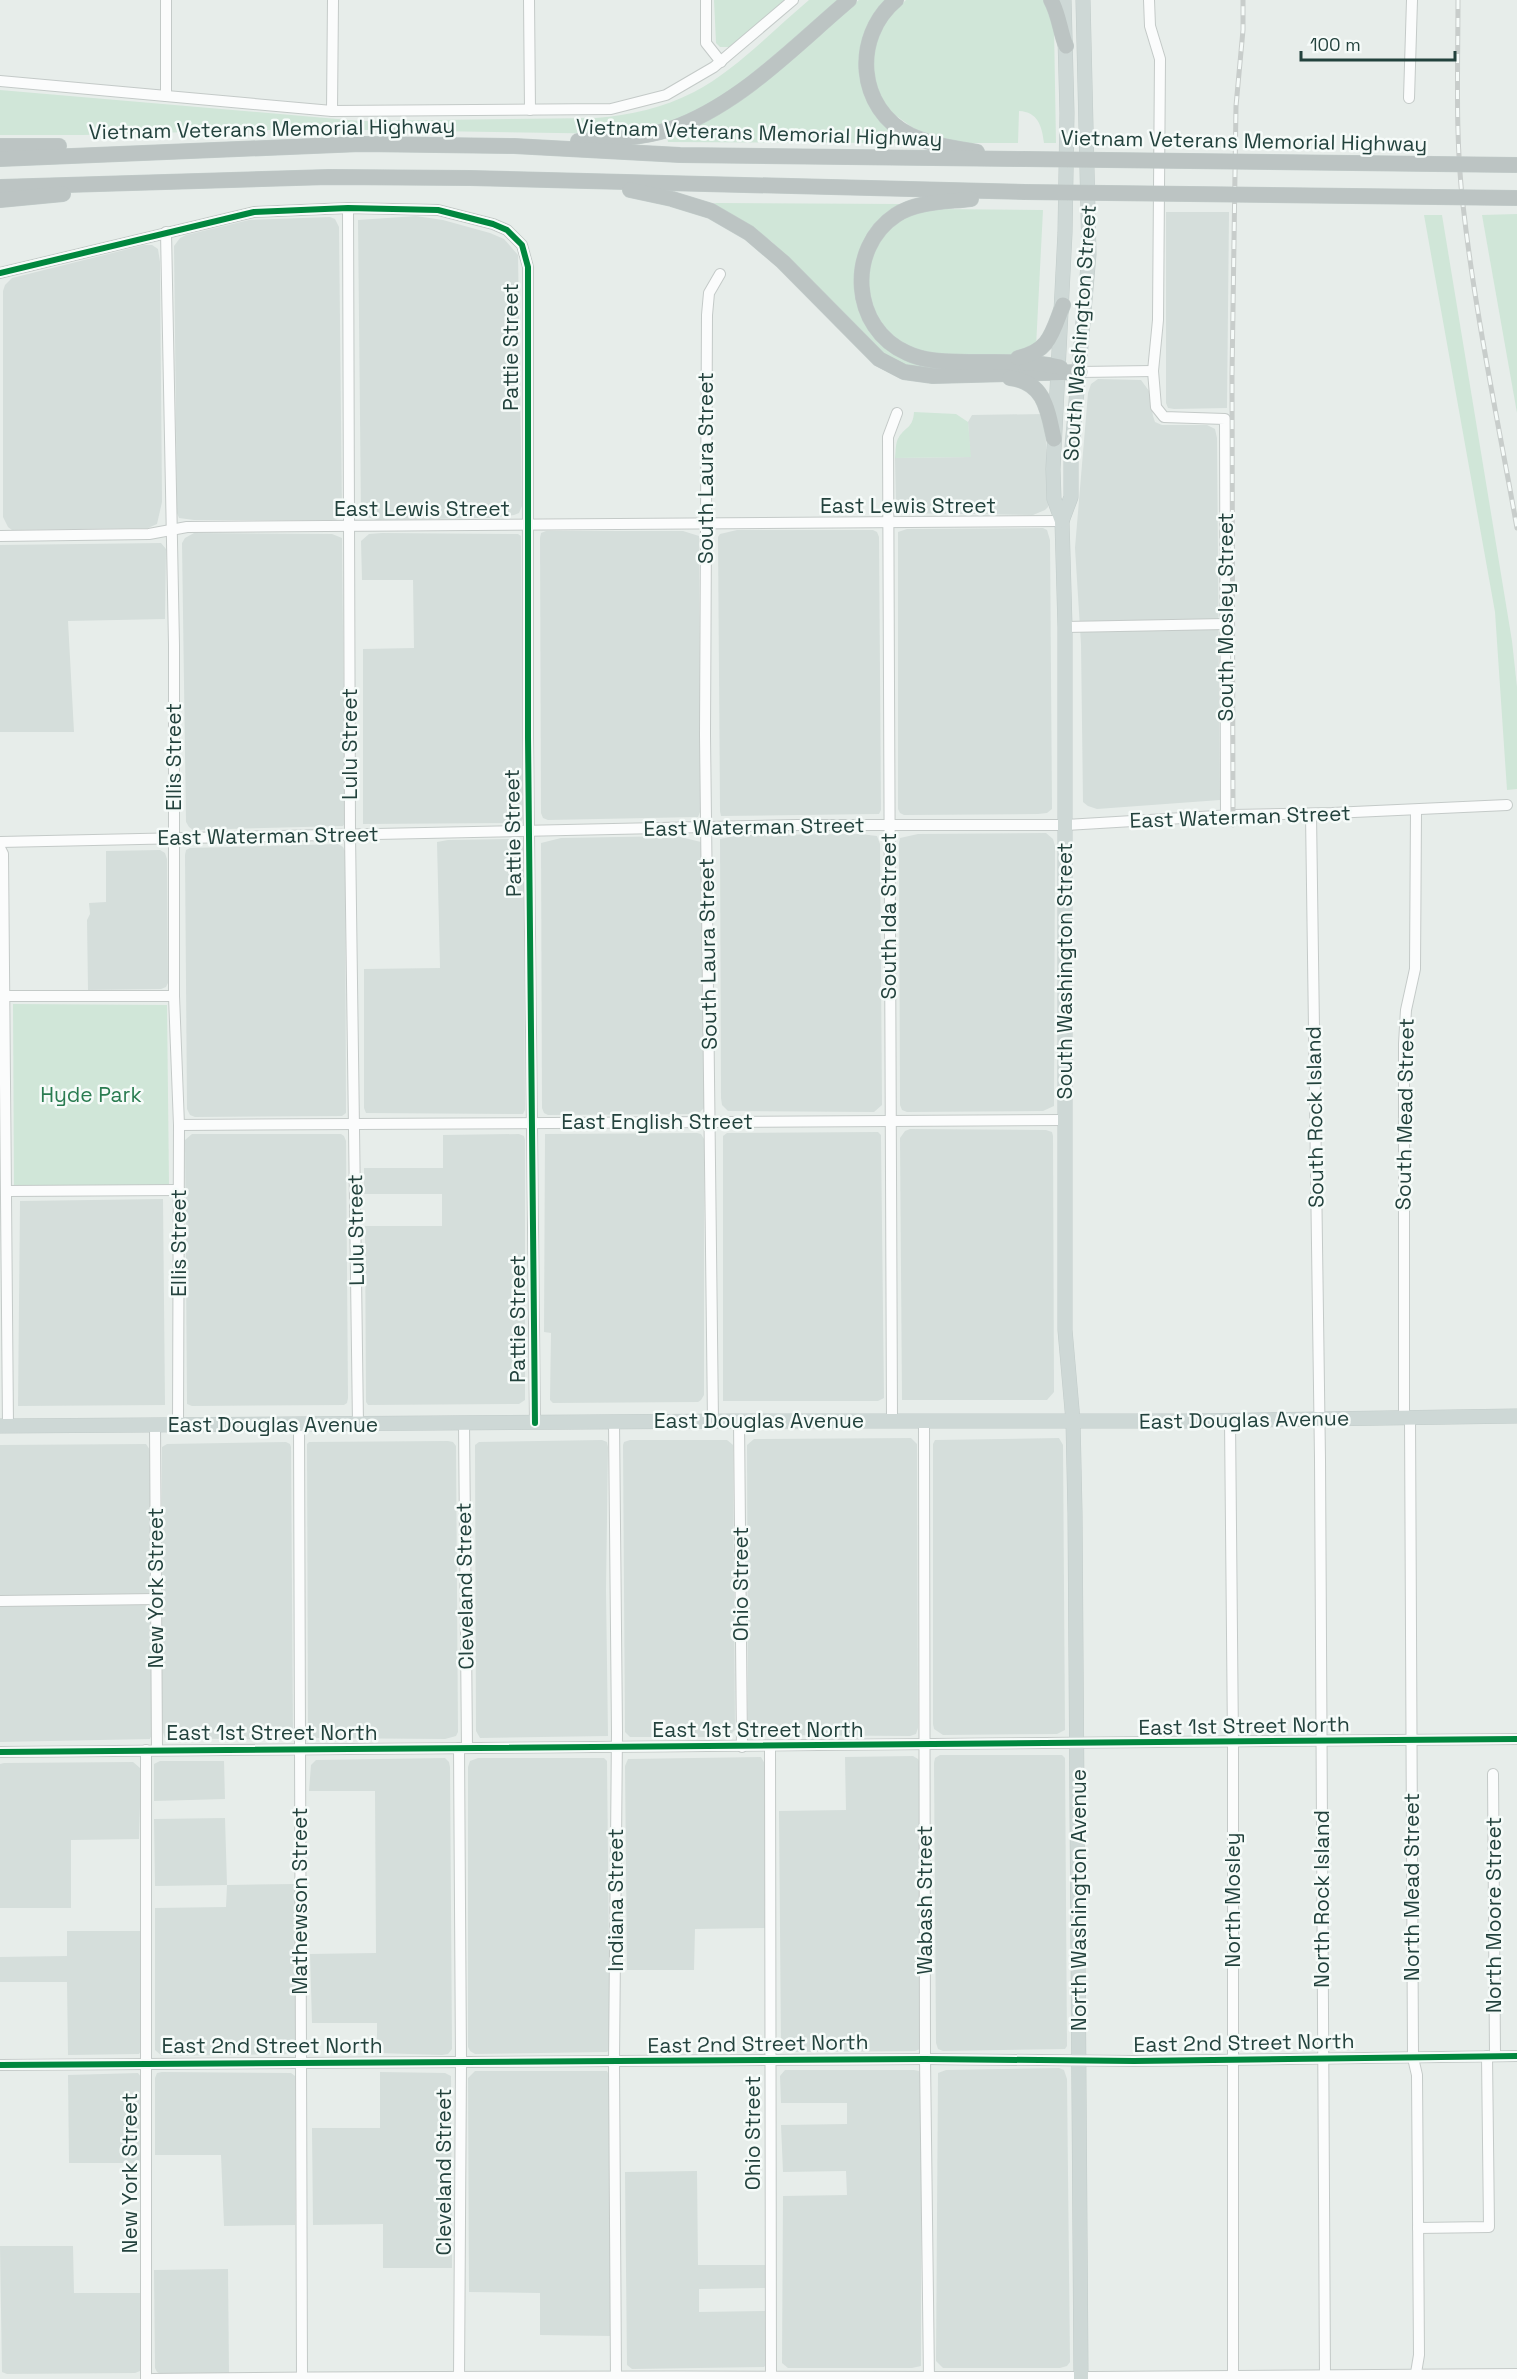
<svg xmlns="http://www.w3.org/2000/svg" width="1517" height="2379" font-family="'Space Grotesk',sans-serif">
<style>
.built{fill:#d5dedb}
.green{fill:#d0e6d8}
.lines{fill:none;stroke-linecap:round;stroke-linejoin:round}
.minor-casing{stroke:#c4cac8;stroke-width:12}
.major-casing{stroke:#c2ccca;stroke-width:15}
.highway-casing{stroke:#c2ccca;stroke-width:16}
.minor{stroke:#fbfcfc;stroke-width:10}
.major{stroke:#ced8d6;stroke-width:14}
.highway{stroke:#bcc4c3;stroke-width:15}
.rail-casing{stroke:#c8cdcb;stroke-width:5}
.rail{stroke:#f6fbf9;stroke-width:3;stroke-dasharray:9;stroke-linecap:butt}
.highway-bridge-casing{stroke:#c2ccca;stroke-width:16;stroke-linecap:butt}
.highway-bridge{stroke:#bcc4c3;stroke-width:15}
.cycleway-casing{stroke:#f6fbf9;stroke-width:10}
.cycleway{stroke:#00873e;stroke-width:6}
.labels{text-anchor:middle;stroke-width:5;stroke-linejoin:round;paint-order:stroke}
.street-label{font-size:21px;fill:#23423d;stroke:#f6fbf9}
.park-label{font-size:21px;fill:#2a7c51;stroke:#f6fbf9}
</style>
<rect width="100%" height="100%" fill="#e7edea"/>
<g class="built">
<polygon points="1166,212 1229,212 1227,408 1174,409 1168,408 1166,403"/>
<polygon points="416,216 443,220 490,233 504,239 518,255 522,506 519,513 514,515 489,518 377,520 361,515 358,220"/>
<polygon points="330,217 335,219 339,227 342,513 340,518 335,520 194,520 179,518 177,513 174,246 180,238 186,235 249,220"/>
<polygon points="144,245 152,245 158,249 160,262 162,502 157,524 148,528 12,530 8,527 3,517 3,291 5,285 12,278"/>
<polygon points="1098,379 1141,380 1149,391 1153,416 1155,422 1162,425 1207,425 1215,429 1217,438 1220,800 1097,809 1088,806 1083,802 1081,644 1075,548 1088,393 1091,384"/>
<polygon points="1045,414 1048,507 1045,510 1033,515 900,513 896,506 895,458 970,457 968,422 972,415"/>
<polygon points="1043,528 1047,530 1050,540 1052,809 1047,813 1038,814 904,815 900,813 898,809 898,532 907,529"/>
<polygon points="737,530 873,530 877,532 879,537 881,810 879,814 721,816 720,811 718,537 720,534"/>
<polygon points="546,531 683,531 699,536 700,812 698,817 548,820 543,818 541,813 540,538 541,533"/>
<polygon points="194,533 332,534 342,538 345,823 343,826 193,830 189,827 186,822 182,543 185,538"/>
<polygon points="382,533 518,534 521,536 524,818 521,821 514,823 363,824 363,649 414,648 413,580 362,580 361,541 369,534"/>
<polygon points="161,543 166,549 165,619 68,621 74,732 0,732 0,545"/>
<polygon points="1046,833 1053,839 1055,846 1054,1106 1043,1111 907,1112 902,1110 900,1105 899,843 900,838 918,834"/>
<polygon points="860,834 877,836 880,844 882,1105 874,1112 728,1111 722,1105 721,1098 720,839 740,835"/>
<polygon points="676,836 701,842 703,846 705,1107 698,1114 548,1115 544,1113 542,1108 541,843 561,838"/>
<polygon points="516,839 522,841 524,846 525,1110 523,1114 518,1114 366,1113 364,1108 364,969 440,968 437,842 448,840"/>
<polygon points="338,844 343,847 345,851 346,1113 342,1116 195,1117 190,1115 187,1109 185,855 186,850 190,848"/>
<polygon points="160,850 165,853 167,859 168,983 166,987 161,989 88,990 87,920 90,914 89,903 106,902 106,851"/>
<polygon points="910,1129 1046,1130 1052,1132 1053,1136 1054,1392 1047,1400 902,1400 900,1138 905,1131"/>
<polygon points="878,1132 881,1135 881,1140 884,1398 878,1401 723,1401 723,1136 727,1133"/>
<polygon points="697,1133 701,1134 704,1139 704,1395 701,1400 698,1402 553,1403 550,1400 551,1333 544,1332 545,1134"/>
<polygon points="192,1134 341,1134 344,1136 346,1141 348,1398 347,1403 344,1405 192,1406 187,1404 185,1140"/>
<polygon points="519,1134 524,1136 525,1140 525,1400 519,1404 368,1405 366,1402 365,1226 442,1226 442,1194 364,1194 364,1168 443,1168 443,1135"/>
<polygon points="163,1199 165,1405 18,1406 20,1201"/>
<polygon points="911,1438 917,1444 918,1728 916,1734 910,1736 750,1735 748,1730 747,1445 754,1439"/>
<polygon points="1059,1438 1063,1445 1065,1730 1057,1734 943,1735 934,1729 933,1724 933,1444 935,1440"/>
<polygon points="602,1440 607,1442 608,1447 606,1590 608,1736 480,1738 476,1731 475,1445 479,1442"/>
<polygon points="630,1440 727,1440 733,1445 735,1730 728,1737 630,1737 625,1732 623,1445 624,1442"/>
<polygon points="448,1441 453,1442 456,1446 458,1732 456,1736 445,1739 310,1738 308,1733 307,1444 309,1442"/>
<polygon points="286,1442 290,1444 291,1447 293,1735 290,1739 285,1740 165,1738 162,1730 162,1447 167,1444"/>
<polygon points="146,1444 150,1450 152,1734 150,1739 0,1742 0,1445"/>
<polygon points="940,1755 1062,1755 1065,1758 1067,2046 1065,2049 943,2051 938,2049 936,2043 934,1763 935,1758"/>
<polygon points="913,1756 918,1759 920,1763 920,2049 915,2051 788,2052 783,2050 781,2047 779,1811 846,1810 845,1757"/>
<polygon points="761,1757 765,1764 765,1928 695,1929 694,1970 627,1970 625,1766 628,1759"/>
<polygon points="445,1758 449,1762 450,1767 452,2049 448,2054 442,2055 377,2053 377,2023 312,2023 310,1954 376,1953 375,1791 309,1791 311,1765 316,1760"/>
<polygon points="478,1758 604,1758 607,1761 610,2049 607,2052 475,2054 470,2051 468,2047 468,1767 470,1761"/>
<polygon points="160,1761 224,1761 225,1799 154,1801 154,1764"/>
<polygon points="133,1762 140,1768 141,1773 139,1839 71,1840 71,1908 0,1908 0,1764 4,1763"/>
<polygon points="225,1818 227,1885 295,1884 295,2050 291,2054 162,2056 155,2050 155,1908 226,1907 227,1885 155,1886 154,1819"/>
<polygon points="67,1931 140,1931 141,2051 139,2054 68,2055 67,1982 0,1982 0,1957 67,1956"/>
<polygon points="1059,2068 1064,2070 1067,2079 1070,2362 1067,2366 1060,2368 943,2368 936,2361 938,2073 946,2070"/>
<polygon points="785,2070 914,2070 919,2071 921,2075 921,2366 912,2368 788,2368 782,2363 783,2196 847,2195 846,2171 783,2172 781,2125 847,2124 847,2103 781,2103 780,2076"/>
<polygon points="475,2071 607,2071 609,2075 612,2336 540,2335 540,2293 469,2292 468,2078"/>
<polygon points="162,2072 291,2073 295,2076 295,2225 224,2226 221,2155 155,2155 155,2078 157,2073"/>
<polygon points="380,2072 445,2073 451,2076 452,2268 383,2268 383,2224 313,2225 312,2128 380,2128"/>
<polygon points="138,2073 141,2077 143,2163 69,2163 68,2075"/>
<polygon points="697,2171 698,2265 766,2265 766,2288 699,2289 699,2312 767,2311 768,2363 764,2367 632,2369 627,2365 625,2172"/>
<polygon points="0,2246 73,2246 74,2293 142,2293 142,2367 140,2371 135,2373 7,2374 2,2372"/>
<polygon points="228,2269 229,2373 161,2374 157,2372 155,2368 154,2270"/>
</g>
<g class="green">
<polygon points="714,0 787,0 732,47 720,47 716,43"/>
<path d="M809,0h33l-90,77 -68,44 -61,13 -318,-5 -222,6h-83v-45l360,31 236,-3c34,-3 67,-10 98,-26 41,-21 79,-62 115,-92z"/>
<path d="M859,0h30l-28,68 48,71 -3,4 -238,-1 -1,-6c77,-22 130,-89 192,-136z"/>
<path d="M906,0h137l7,8 4,19 2,116h-12c-2,-17 -6,-31 -25,-32l-1,32h-59l-43,-13 -28,-20 -12,-19 -4,-38 14,-34z"/>
<polygon points="716,203 899,204 900,207 870,235 865,319 939,368 939,371 917,370 891,361 772,242 742,221 713,204"/>
<polygon points="935,209 1043,210 1036,347 1019,356 929,355 900,344 872,313 866,276 880,237 898,219 914,212"/>
<polygon points="1517,214 1517,413 1482,215"/>
<polygon points="1424,215 1442,215 1512,641 1517,687 1517,789 1507,790 1495,612"/>
<path d="M914,412l42,2 12,8 3,35 -76,1c1,-7 0,-15 4,-21 7,-11 14,-9 15,-25z"/>
<polygon points="13,1004 167,1005 169,1185 14,1186"/>
</g>
<g class="lines">
<defs>
<g id="minor">
<polyline points="529,0 530,110"/>
<polyline points="706,0 706,43 721,62"/>
<polyline points="1149,0 1150,26 1160,59 1158,320 1153,371 1156,407 1164,417 1225,419 1226,816"/>
<polyline points="0,81 332,111 611,109 666,95 714,67 793,0"/>
<polyline points="166,96 166,0"/>
<polyline points="1409,98 1412,0"/>
<polyline points="332,111 333,0"/>
<polyline points="348,208 350,834 358,1424"/>
<polyline points="166,232 174,645 174,996 179,1125 178,1425"/>
<polyline points="0,273 254,212 348,208 438,210 493,224 507,230 522,245 528,267 528,737 535,1423"/>
<polyline points="1080,372 1153,371"/>
<polyline points="0,536 149,534 187,527 1062,521"/>
<polyline points="1065,627 1226,624"/>
<polyline points="1311,814 1320,1459 1325,2379"/>
<polyline points="0,842 798,825 1066,825 1233,815 1332,813 1507,805"/>
<polyline points="0,848 3,854 8,1426"/>
<polyline points="5,996 174,996"/>
<polyline points="179,1125 1064,1120"/>
<polyline points="7,1191 179,1190"/>
<polyline points="1404,1418 1404,1044 1406,1010 1415,969 1416,810"/>
<polyline points="1410,1418 1413,2058 1417,2075 1419,2355 1415,2379"/>
<polyline points="892,1420 888,437 897,413"/>
<polyline points="924,1420 925,2059 929,2379"/>
<polyline points="1230,1420 1233,1742 1233,2379"/>
<polyline points="713,1421 705,735 707,315 709,293 720,274"/>
<polyline points="739,1421 742,1747"/>
<polyline points="614,1422 617,1733 614,2062 616,2379"/>
<polyline points="464,1423 467,1748"/>
<polyline points="155,1425 157,1750"/>
<polyline points="299,1425 302,2377"/>
<polyline points="0,1601 156,1599"/>
<polyline points="770,1747 771,2379"/>
<polyline points="459,1748 461,2062 459,2379"/>
<polyline points="0,1752 1517,1739"/>
<polyline points="1493,1774 1495,2056"/>
<polyline points="0,2065 925,2059 1134,2061 1517,2056"/>
<polyline points="1418,2228 1489,2227 1487,2056"/>
<polyline points="146,2379 146,1750"/>
<path d="M152,2379c313,-4 626,-2 940,-2 141,-1 283,-3 425,-3"/>
</g>
<g id="major">
<polyline points="1064,0 1067,113 1065,233 1053,469 1054,499 1062,521 1065,627 1065,1330 1073,1421 1075,1513 1081,2379"/>
<polyline points="1062,521 1071,497 1071,459 1089,254 1083,0"/>
<polyline points="0,1426 739,1421 1188,1421 1517,1416"/>
</g>
<g id="highway">
<path d="M896,0c-44,37 -39,109 14,135 22,10 44,13 67,17"/>
<path d="M1051,0c8,14 9,31 15,46"/>
<path d="M578,141c35,-2 70,-2 103,-16 64,-26 116,-81 168,-125"/>
<polyline points="0,146 59,146"/>
<polyline points="0,159 361,144 514,146 680,155 1025,159"/>
<polyline points="0,187 329,177 470,178 1025,192"/>
<polyline points="630,190 672,199 711,211 749,233 783,262 879,359 904,372 933,376 1080,372"/>
<path d="M971,199c-24,3 -54,2 -75,16 -50,33 -45,114 11,138 21,10 44,8 67,9 29,0 58,-1 86,5"/>
<polyline points="0,200 63,194"/>
<path d="M1018,358c32,-7 34,-25 45,-53"/>
<path d="M1010,378c35,4 38,33 44,61"/>
</g>
</defs>
<use href="#minor" class="minor-casing"/>
<use href="#major" class="major-casing"/>
<use href="#highway" class="highway-casing"/>
<use href="#minor" class="minor"/>
<use href="#major" class="major"/>
<use href="#highway" class="highway"/>
<defs>
<g id="rail">
<path d="M1458,0c0,68 -3,137 5,205 12,108 35,216 54,323"/>
<polyline points="1233,825 1232,376 1236,106 1243,30 1243,0"/>
</g>
</defs>
<use href="#rail" class="rail-casing"/>
<use href="#rail" class="rail"/>
<defs>
<g id="highway-bridge">
<polyline points="1025,159 1517,165"/>
<polyline points="1025,192 1517,198"/>
</g>
</defs>
<use href="#highway-bridge" class="highway-bridge-casing"/>
<use href="#highway-bridge" class="highway-bridge"/>
<defs>
<g id="cycleway">
<polyline points="0,273 254,212 348,208 438,210 493,224 507,230 522,245 528,267 528,737 535,1423"/>
<polyline points="0,1752 1517,1739"/>
<polyline points="0,2065 925,2059 1134,2061 1517,2056"/>
</g>
</defs>
<use href="#cycleway" class="cycleway-casing"/>
<use href="#cycleway" class="cycleway"/>
</g>
<g class="labels">
<g class="street-label">
<text transform="translate(272 129) rotate(-1)" y="7">Vietnam Veterans Memorial Highway</text>
<text transform="translate(759 133) rotate(2)" y="7">Vietnam Veterans Memorial Highway</text>
<text transform="translate(1244 141) rotate(1)" y="7">Vietnam Veterans Memorial Highway</text>
<text transform="translate(1080 333) rotate(-86)" y="7">South Washington Street</text>
<text transform="translate(511 347) rotate(-90)" y="7">Pattie Street</text>
<text transform="translate(706 468) rotate(-90)" y="7">South Laura Street</text>
<text x="908" y="513">East Lewis Street</text>
<text x="422" y="516">East Lewis Street</text>
<text transform="translate(1226 617) rotate(-90)" y="7">South Mosley Street</text>
<text transform="translate(350 744) rotate(-90)" y="7">Lulu Street</text>
<text transform="translate(174 757) rotate(-90)" y="7">Ellis Street</text>
<text transform="translate(1240 817) rotate(-2)" y="7">East Waterman Street</text>
<text transform="translate(754 827) rotate(-1)" y="7">East Waterman Street</text>
<text transform="translate(513 833) rotate(-91)" y="7">Pattie Street</text>
<text transform="translate(268 836) rotate(-1)" y="7">East Waterman Street</text>
<text transform="translate(889 916) rotate(-90)" y="7">South Ida Street</text>
<text transform="translate(708 954) rotate(-91)" y="7">South Laura Street</text>
<text transform="translate(1065 971) rotate(-90)" y="7">South Washington Street</text>
<text transform="translate(1405 1114) rotate(-89)" y="7">South Mead Street</text>
<text transform="translate(1315 1117) rotate(-91)" y="7">South Rock Island</text>
<text x="657" y="1129">East English Street</text>
<text transform="translate(356 1230) rotate(-91)" y="7">Lulu Street</text>
<text transform="translate(179 1243) rotate(-90)" y="7">Ellis Street</text>
<text transform="translate(518 1319) rotate(-90)" y="7">Pattie Street</text>
<text transform="translate(1244 1420) rotate(-1)" y="7">East Douglas Avenue</text>
<text x="759" y="1428">East Douglas Avenue</text>
<text x="273" y="1432">East Douglas Avenue</text>
<text transform="translate(741 1584) rotate(-90)" y="7">Ohio Street</text>
<text transform="translate(465 1586) rotate(-91)" y="7">Cleveland Street</text>
<text transform="translate(156 1588) rotate(-90)" y="7">New York Street</text>
<text transform="translate(1244 1726) rotate(-1)" y="7">East 1st Street North</text>
<text x="758" y="1737">East 1st Street North</text>
<text x="272" y="1740">East 1st Street North</text>
<text transform="translate(1412 1887) rotate(-90)" y="7">North Mead Street</text>
<text transform="translate(1322 1899) rotate(-90)" y="7">North Rock Island</text>
<text transform="translate(616 1900) rotate(-90)" y="7">Indiana Street</text>
<text transform="translate(925 1900) rotate(-90)" y="7">Wabash Street</text>
<text transform="translate(1079 1900) rotate(-90)" y="7">North Washington Avenue</text>
<text transform="translate(1233 1900) rotate(-90)" y="7">North Mosley</text>
<text transform="translate(300 1901) rotate(-90)" y="7">Mathewson Street</text>
<text transform="translate(1494 1915) rotate(-90)" y="7">North Moore Street</text>
<text transform="translate(1244 2043) rotate(-1)" y="7">East 2nd Street North</text>
<text transform="translate(758 2044) rotate(-1)" y="7">East 2nd Street North</text>
<text x="272" y="2053">East 2nd Street North</text>
<text transform="translate(753 2133) rotate(-90)" y="7">Ohio Street</text>
<text transform="translate(444 2172) rotate(-90)" y="7">Cleveland Street</text>
<text transform="translate(130 2173) rotate(-90)" y="7">New York Street</text>
</g>
<g class="park-label">
<text x="91" y="1102">Hyde Park</text>
</g>
</g>
<path d="M1301 51v9h154v-9" fill="none" stroke="#23423d" stroke-width="3"/>
<text x="1310" y="51" font-size="18" fill="#23423d" stroke="#f6fbf9" stroke-width="4.5" paint-order="stroke">100 m</text>
</svg>
